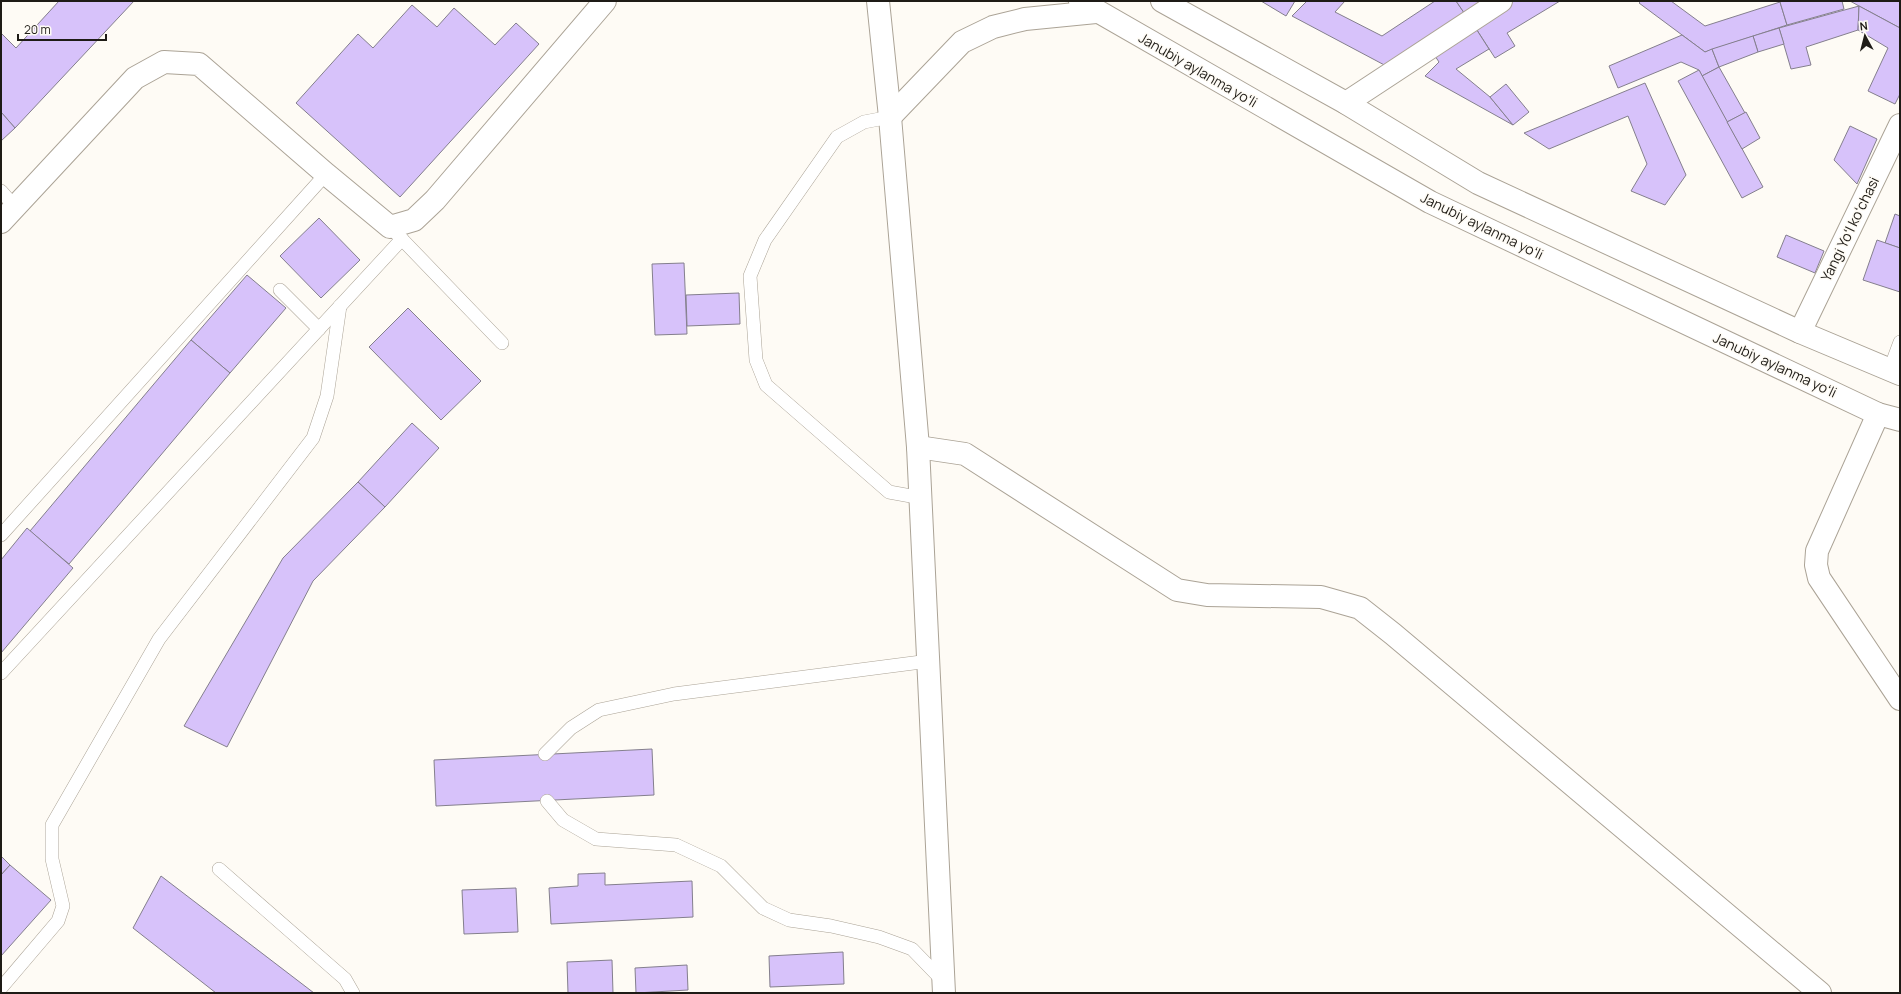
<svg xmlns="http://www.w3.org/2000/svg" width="1901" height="994" font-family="Manrope,sans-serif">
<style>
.building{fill:#d7c2fa;stroke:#847f8d}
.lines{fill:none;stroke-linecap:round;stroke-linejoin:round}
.lane-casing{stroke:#aba396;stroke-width:14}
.street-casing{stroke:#aba396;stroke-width:24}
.secondary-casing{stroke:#aba396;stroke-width:24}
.highway-casing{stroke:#aba396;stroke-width:24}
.lane{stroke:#fff;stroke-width:13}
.street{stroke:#fff;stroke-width:22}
.secondary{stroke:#fff;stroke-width:22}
.highway{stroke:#fff;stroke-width:22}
.labels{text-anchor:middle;stroke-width:3;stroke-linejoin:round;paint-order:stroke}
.street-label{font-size:14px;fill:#1e1b16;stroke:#fefbf5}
</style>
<rect width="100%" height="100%" fill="#fefbf5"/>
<g class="building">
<polygon points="59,1 134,1 15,128 1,112 1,33 16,48"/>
<polygon points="1261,1 1295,1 1286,16"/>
<polygon points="1307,1 1345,1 1335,12 1382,36 1435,1 1456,1 1467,17 1390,68 1292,16"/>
<polygon points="1456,1 1491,1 1467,17"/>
<polygon points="1510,1 1560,1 1507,33 1515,46 1495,58 1473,24"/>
<polygon points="1641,1 1671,1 1705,26 1780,2 1787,25 1705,52 1639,3"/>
<polygon points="1783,1 1842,1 1844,9 1787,25 1780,2"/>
<polygon points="1850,1 1900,1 1900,28 1859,6"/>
<polygon points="412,5 437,27 454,8 495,45 516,23 539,44 400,197 296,103 358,34 373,48"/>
<polygon points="1859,6 1858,30 1806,47 1811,65 1791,69 1779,28"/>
<polygon points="1859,6 1900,28 1900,94 1895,104 1868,91 1888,48 1858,30"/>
<polygon points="1473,24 1489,49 1456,69 1490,97 1513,125 1425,76 1439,62 1431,50"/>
<polygon points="1779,28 1784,44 1758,52 1753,36"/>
<polygon points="1682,35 1705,52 1712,49 1719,67 1702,76 1699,70 1681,62 1618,88 1609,66"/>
<polygon points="1753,36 1758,52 1719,67 1712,49"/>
<polygon points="1719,67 1745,113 1727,122 1702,76"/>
<polygon points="1699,70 1763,187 1742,198 1678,81"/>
<polygon points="1645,83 1686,175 1665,205 1631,191 1647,164 1628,116 1549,149 1524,133"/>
<polygon points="1506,84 1529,112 1513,125 1490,97"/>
<polygon points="1,112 15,128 1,141"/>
<polygon points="1746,112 1760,138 1742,149 1727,122"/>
<polygon points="1850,126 1877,139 1857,184 1834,160"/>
<polygon points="1895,214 1900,216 1900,248 1885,243"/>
<polygon points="319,218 360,260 321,298 280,256"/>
<polygon points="1786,235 1824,251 1815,273 1777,257"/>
<polygon points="1877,240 1900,248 1900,292 1863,280"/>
<polygon points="684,263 687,334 655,335 652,264"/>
<polygon points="247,275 286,308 230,373 191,340"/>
<polygon points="739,293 740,324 687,326 686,295"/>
<polygon points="408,308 481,381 441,420 369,347"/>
<polygon points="191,340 230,373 69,564 30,531"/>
<polygon points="412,423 439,448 385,507 358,482"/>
<polygon points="358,482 385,507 313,581 227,747 184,726 283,558"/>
<polygon points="27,528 73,568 1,653 1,560"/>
<polygon points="652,749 654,795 436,806 434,760"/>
<polygon points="1,856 10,865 1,875"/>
<polygon points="10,865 51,900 1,956 1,875"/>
<polygon points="605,873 605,885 692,881 693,917 551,924 549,888 578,886 578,874"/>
<polygon points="161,876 314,993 216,993 133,928"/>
<polygon points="516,888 518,932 464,934 462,890"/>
<polygon points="843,952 844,984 770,987 769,956"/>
<polygon points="612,960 613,993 568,993 567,962"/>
<polygon points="687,965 688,990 636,993 635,968"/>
</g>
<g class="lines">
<defs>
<g id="lane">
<polyline points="890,117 864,122 837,137 765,240 750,276 756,360 766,385 889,492 922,498"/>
<polyline points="1,191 15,207"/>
<polyline points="396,233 502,343"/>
<polyline points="280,290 319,329"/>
<polyline points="1890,369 1900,342"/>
<polyline points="1,535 326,174"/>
<polyline points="1,673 402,239"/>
<polyline points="545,754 571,728 599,710 674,694 929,661"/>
<polyline points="547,801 563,820 596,839 676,845 721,866 763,908 789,920 831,926 879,937 912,949 944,982"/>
<polyline points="219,869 345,979 353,993"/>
<polyline points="1,988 58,921 63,906 52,859 52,825 159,639 313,438 327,396 340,306"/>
</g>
<g id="street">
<polyline points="1346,103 1501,1"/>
<polyline points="1,222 135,78 164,62 199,64 326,174 390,227 414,220 435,200 605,1"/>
<polyline points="1800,332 1900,125"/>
<polyline points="1878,414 1817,551 1816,565 1819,578 1900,699"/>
<polyline points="918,447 965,454 1177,590 1207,595 1321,597 1360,608 1393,634 1820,993"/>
</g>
<g id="secondary">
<polyline points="878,1 890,117 918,447 944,993"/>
<polyline points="890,117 962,42 993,27 1025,19 1096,12"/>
</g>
<g id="highway">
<polyline points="1080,1 1430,202 1878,414 1900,420"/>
<polyline points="1162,1 1346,103 1478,183 1800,332 1900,374"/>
</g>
</defs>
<use href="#lane" class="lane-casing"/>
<use href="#street" class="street-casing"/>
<use href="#secondary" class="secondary-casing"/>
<use href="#highway" class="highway-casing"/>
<use href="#lane" class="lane"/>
<use href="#street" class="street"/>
<use href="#secondary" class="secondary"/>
<use href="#highway" class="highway"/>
</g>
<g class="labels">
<g class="street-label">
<text transform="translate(1198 70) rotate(30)" y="5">Janubiy aylanma yoʻli</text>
<text transform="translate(1482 226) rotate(26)" y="5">Janubiy aylanma yoʻli</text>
<text transform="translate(1850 229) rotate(-64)" y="5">Yangi Yoʻl koʻchasi</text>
<text transform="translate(1775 365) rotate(25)" y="5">Janubiy aylanma yoʻli</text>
</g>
</g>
<rect width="1901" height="994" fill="none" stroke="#1e1b16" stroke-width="4"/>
<g transform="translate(1865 36) rotate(353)" stroke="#fefbf5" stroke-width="3" paint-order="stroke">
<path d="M0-3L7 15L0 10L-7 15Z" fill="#1e1b16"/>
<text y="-6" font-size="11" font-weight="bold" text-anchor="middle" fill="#1e1b16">N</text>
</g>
<path d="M18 34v6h88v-6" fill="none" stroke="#1e1b16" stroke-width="2"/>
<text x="24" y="34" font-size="12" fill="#1e1b16" stroke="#fefbf5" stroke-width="3" paint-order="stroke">20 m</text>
</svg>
